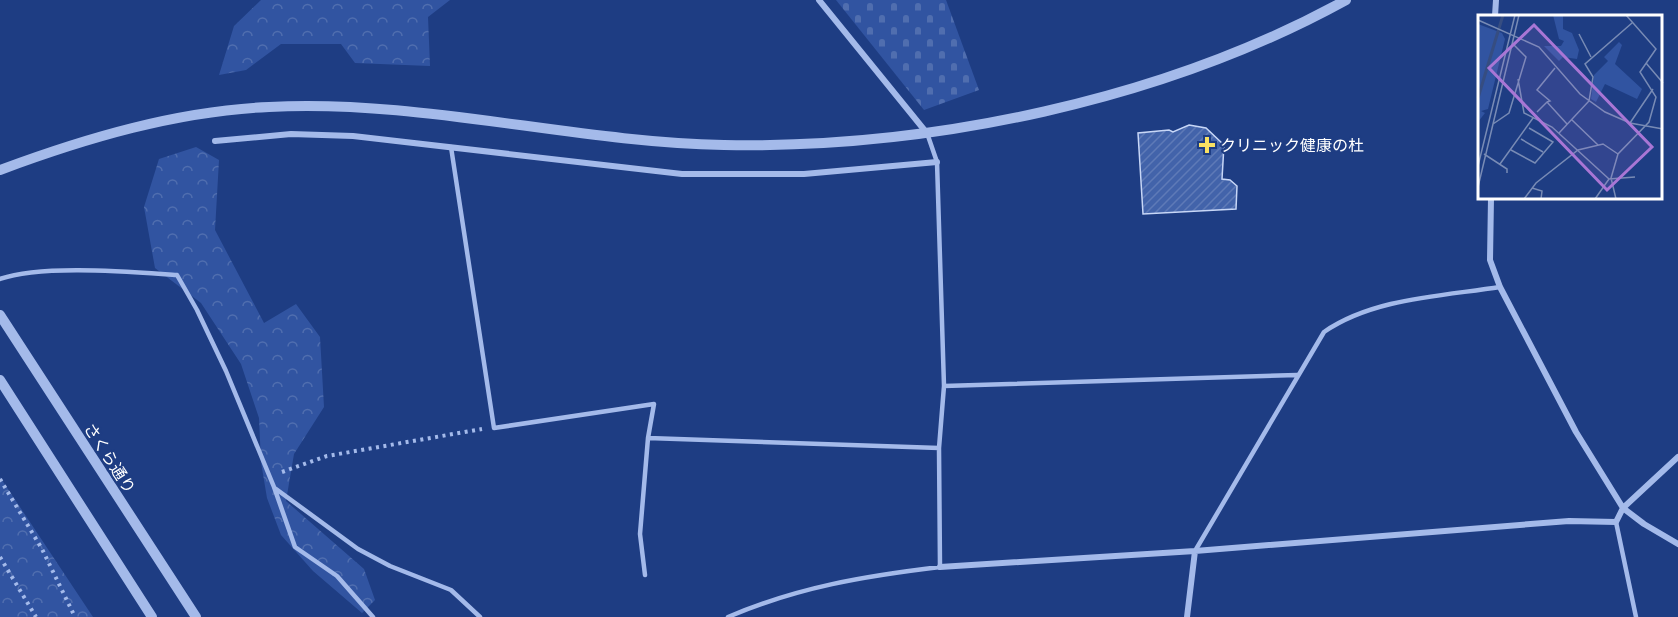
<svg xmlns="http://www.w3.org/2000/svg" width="1678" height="617" viewBox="0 0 1678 617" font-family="'PT Sans Narrow','Noto Sans JP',sans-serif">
<defs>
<pattern id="forest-crowns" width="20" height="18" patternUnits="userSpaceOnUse" patternTransform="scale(1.5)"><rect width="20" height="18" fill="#3154a1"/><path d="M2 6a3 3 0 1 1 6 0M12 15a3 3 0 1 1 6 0" fill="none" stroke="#506eaf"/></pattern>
<pattern id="cemetery-stones" width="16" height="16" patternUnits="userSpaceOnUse" patternTransform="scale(1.5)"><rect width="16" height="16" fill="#3154a1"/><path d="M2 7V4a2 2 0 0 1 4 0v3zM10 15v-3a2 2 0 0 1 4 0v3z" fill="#506eaf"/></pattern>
<pattern id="building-hatch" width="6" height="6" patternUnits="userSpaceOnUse" patternTransform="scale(1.5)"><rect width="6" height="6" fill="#4263aa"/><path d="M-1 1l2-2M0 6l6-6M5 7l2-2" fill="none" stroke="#5e7ab7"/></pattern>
</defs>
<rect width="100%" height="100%" fill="#1e3d83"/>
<path fill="url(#forest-crowns)" d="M 261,0 L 450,0 L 428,17 L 430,66 L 355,63 L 341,44 L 281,44 L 246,70 L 219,75 L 234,26 Z
M 196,147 L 219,160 L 215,230 L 264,323 L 296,304 L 320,337 L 324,407 L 294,454 L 286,501 L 364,569 L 375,600 L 362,613 L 313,571 L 281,535 L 267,498 L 261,462 L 259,418 L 241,364 L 201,303 L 155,268 L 144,207 L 159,159 Z
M 0,477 L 93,617 L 0,617 Z"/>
<path fill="url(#cemetery-stones)" d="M 836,0 L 946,0 L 979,90 L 924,110 Z"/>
<path fill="url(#building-hatch)" stroke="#c8d7f7" stroke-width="1.5" d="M 1189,125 L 1206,128 L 1224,145 L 1222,179 L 1230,180 L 1237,186 L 1236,209 L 1143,214 L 1138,133 L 1169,130 L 1173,132 Z"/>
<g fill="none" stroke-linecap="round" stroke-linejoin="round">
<path stroke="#a4baea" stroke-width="4" stroke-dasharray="3 4.5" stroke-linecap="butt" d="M 282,472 L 327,456 L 482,429
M 0,479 L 42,549 L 75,617
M 0,557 L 36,617"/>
<path stroke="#a4baea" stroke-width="4.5" d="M 451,147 L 494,428 L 654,404 L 648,438
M 0,279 C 40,264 132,272 177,275 L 197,310 L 226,371 L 274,487 L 295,547 L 337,576 L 373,617
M 944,386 L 1297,375
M 276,489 L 358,549 L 390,566 L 451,590 L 480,617
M 1616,522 L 1636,617
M 1195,551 L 1324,332 C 1373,298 1443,296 1500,287
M 645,575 L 640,534 L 648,438 L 939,448
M 728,617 C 798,587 865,576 940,567 L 939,448 L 944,386 L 937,162 L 927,133"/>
<path stroke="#a4baea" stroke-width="6" d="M 819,0 L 926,132
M 1495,16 L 1496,0
M 215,141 L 291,134 L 353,136 L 682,174 L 804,174 L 937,162
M 1491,198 L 1490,260 L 1500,287 L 1576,432 L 1623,508 L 1644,524 L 1678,544
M 940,567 L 1195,551 L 1569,521 L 1616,522 L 1623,508 L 1678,457
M 1187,617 L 1195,551"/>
<path stroke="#a4baea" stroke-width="10" d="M 0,170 C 86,138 177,111 269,107 C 421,99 572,142 724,145 C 931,149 1164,100 1346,0
M 0,315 L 196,617
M 0,380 L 152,617"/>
</g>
<path fill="#f9e163" stroke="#1e3d83" stroke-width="2" d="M1204 136h6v6h6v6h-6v6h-6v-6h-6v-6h6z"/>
<g text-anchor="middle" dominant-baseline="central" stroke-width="4.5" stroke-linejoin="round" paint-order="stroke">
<g font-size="16" fill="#fff" stroke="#1e3d83" text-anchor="start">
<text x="1220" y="145">クリニック健康の杜</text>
</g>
<g font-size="16" fill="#fff" stroke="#1e3d83">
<text transform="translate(110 458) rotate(57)">さくら通り</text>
</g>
</g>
<g transform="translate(1478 15)">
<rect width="184" height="184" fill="#1e3d83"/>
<path d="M 75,0 L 85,0 L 85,14 L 94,18 L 101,35 L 99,44 L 85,42 L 81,46 L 66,31 L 83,31 L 86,26 L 81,24 ZM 0,9 L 24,18 L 27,24 L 10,94 L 3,96 L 7,98 L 0,107 Z" fill="#3154a1"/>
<path d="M 141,27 L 144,30 L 137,49 L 164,74 L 159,84 L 127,69 L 118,87 L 113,84 L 116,60 L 130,46 L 126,42 Z" fill="#3154a1"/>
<path fill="none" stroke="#364d81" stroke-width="3" d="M 0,83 L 25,0"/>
<path fill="none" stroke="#788bb5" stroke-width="1.5" d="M 0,5 L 61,32 L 102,79 L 127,97 L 152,108 L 185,114M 101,19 L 113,42M 168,48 L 185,68M 40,64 L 46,98 L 74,112 L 131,164M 69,87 L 72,86 L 59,75 L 77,53M 59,97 L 69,87 L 89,109M 94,105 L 120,130M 152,108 L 175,74M 15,109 L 31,98 L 48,42 L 34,28M 81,118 L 111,86 L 115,62 L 107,49 L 154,8M 43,124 L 65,137M 33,135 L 57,148 L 75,127 L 51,113M 6,139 L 29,154 L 29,158M 22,149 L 55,103M 0,151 L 37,0M 0,172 L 41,0M 54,173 L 64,176 L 63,184M 46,184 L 58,168 L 100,135 L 125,129 L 140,139M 117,184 L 131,164 L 157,162M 138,184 L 133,163 L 140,139 L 171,107 L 178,82 L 162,57 L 178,34 L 148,0"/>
<path fill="#a976d5" fill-opacity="0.15" stroke="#a976d5" stroke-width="3" d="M 56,10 L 174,132 L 129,175 L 11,53 Z"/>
<rect width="184" height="184" fill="none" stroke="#fff" stroke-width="3"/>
</g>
</svg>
